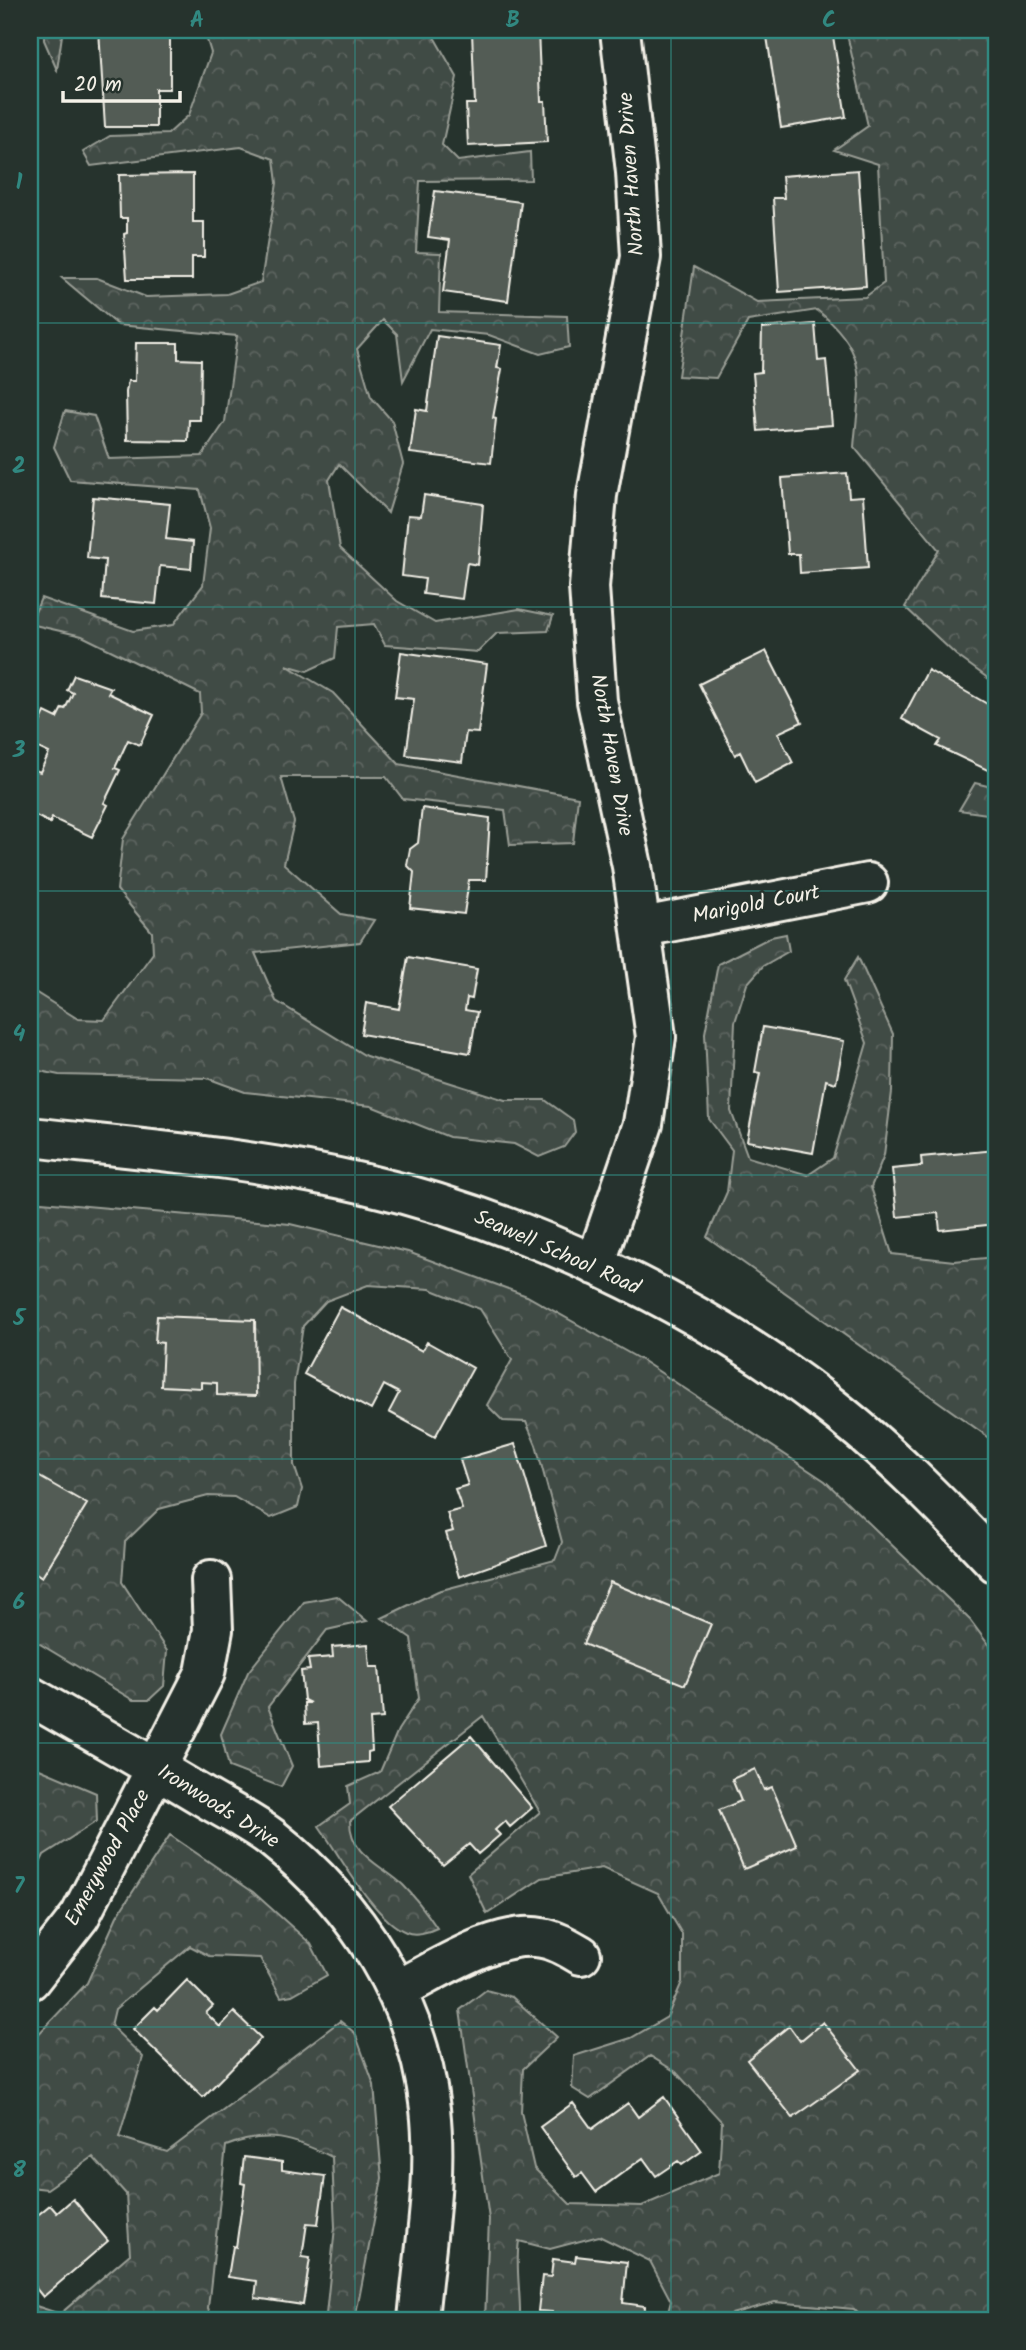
<svg xmlns="http://www.w3.org/2000/svg" width="1026" height="2350" viewBox="0 0 1026 2350" font-family="Kalam,sans-serif">
<defs>
<pattern id="forest-crowns" width="20" height="18" patternUnits="userSpaceOnUse" patternTransform="scale(1.75)"><rect width="20" height="18" fill="#414b45"/><path d="M2 6a3 3 0 1 1 6 0M12 15a3 3 0 1 1 6 0" fill="none" stroke="#5d6560"/></pattern>
</defs>
<rect width="100%" height="100%" fill="#26332d"/>
<filter id="ink" filterUnits="userSpaceOnUse"><feTurbulence type="fractalNoise" baseFrequency=".0143" numOctaves="2"/><feDisplacementMap in="SourceGraphic" scale="14" xChannelSelector="R" yChannelSelector="G"/><feConvolveMatrix kernelMatrix="1 2 1 2 8 2 1 2 1" color-interpolation-filters="sRGB"/></filter>
<g filter="url(#ink)">
<path fill="url(#forest-crowns)" stroke="#9a9e96" stroke-width="2" d="M 44,30 L 66,30 L 62,35 L 57,70 L 44,40 Z
M 204,30 L 430,30 L 457,77 L 442,145 L 458,161 L 530,152 L 531,180 L 420,181 L 416,252 L 441,253 L 439,312 L 567,316 L 569,347 L 540,354 L 489,335 L 430,329 L 403,381 L 397,334 L 383,320 L 357,349 L 371,397 L 392,421 L 403,464 L 388,513 L 339,464 L 329,480 L 340,548 L 397,601 L 435,623 L 519,609 L 553,616 L 548,631 L 497,633 L 478,652 L 385,645 L 374,624 L 338,627 L 335,658 L 307,671 L 286,665 L 333,693 L 399,764 L 578,797 L 573,843 L 510,845 L 505,810 L 403,799 L 386,777 L 281,777 L 294,822 L 284,864 L 341,914 L 374,920 L 360,942 L 255,953 L 276,1001 L 366,1056 L 505,1100 L 545,1100 L 573,1120 L 575,1132 L 564,1147 L 539,1157 L 514,1144 L 449,1137 L 371,1106 L 245,1092 L 207,1078 L 59,1075 L 30,1069 L 30,989 L 78,1019 L 104,1020 L 153,953 L 152,932 L 117,890 L 123,839 L 201,713 L 200,694 L 82,636 L 30,624 L 41,598 L 133,631 L 173,625 L 203,585 L 210,528 L 200,490 L 70,480 L 54,447 L 65,411 L 94,416 L 109,459 L 202,456 L 225,422 L 237,336 L 118,325 L 62,278 L 97,278 L 146,297 L 227,294 L 261,282 L 277,183 L 274,159 L 241,147 L 91,166 L 83,152 L 110,136 L 168,134 L 189,115 L 211,53 Z
M 846,30 L 996,30 L 996,684 L 956,655 L 905,607 L 939,550 L 854,447 C 859,384 872,354 817,310 L 748,321 L 716,378 L 678,376 L 694,267 L 757,302 L 865,297 L 884,283 L 878,164 L 834,150 L 868,126 Z
M 975,783 L 996,788 L 996,810 L 987,814 L 959,810 Z
M 786,934 L 789,951 L 763,966 L 747,984 L 735,1022 L 731,1111 L 748,1157 L 808,1175 L 833,1158 L 867,1043 L 844,980 L 858,957 L 893,1034 L 892,1092 L 884,1155 L 871,1187 L 892,1254 L 954,1261 L 996,1257 L 996,1447 L 991,1439 L 707,1237 L 727,1192 L 732,1150 L 709,1119 L 705,1033 L 718,964 L 771,937 Z
M 30,1201 L 290,1224 L 408,1252 L 527,1296 L 643,1361 L 825,1481 L 970,1620 L 996,1655 L 996,1749 L 993,1761 L 996,1769 L 996,2320 L 864,2320 L 854,2309 L 775,2302 L 731,2314 L 727,2320 L 666,2320 L 671,2301 L 650,2261 L 599,2236 L 550,2249 L 519,2241 C 515,2267 521,2293 520,2320 L 485,2320 L 489,2219 L 460,2010 L 486,1990 L 512,1997 L 557,2037 L 523,2069 L 521,2112 L 534,2168 L 570,2204 L 642,2206 L 719,2173 L 722,2122 L 676,2072 L 650,2056 L 590,2099 L 572,2088 L 574,2056 L 631,2038 L 667,2017 L 682,1982 L 682,1934 L 658,1893 L 602,1868 L 542,1878 L 487,1914 L 468,1874 L 540,1812 L 483,1716 L 350,1821 C 350,1856 382,1865 403,1885 C 416,1898 427,1913 437,1928 C 429,1932 415,1936 406,1932 C 374,1920 339,1854 319,1826 L 350,1804 L 348,1786 L 380,1772 L 398,1730 L 419,1698 L 411,1638 L 382,1618 L 438,1591 L 555,1560 L 562,1542 L 536,1445 L 526,1422 L 503,1421 L 487,1405 L 512,1360 L 480,1309 L 430,1289 L 368,1285 L 326,1301 L 303,1326 L 294,1384 L 294,1465 L 302,1489 L 298,1507 L 271,1518 L 234,1497 L 208,1496 L 159,1509 L 125,1542 L 122,1582 L 167,1651 L 164,1686 L 149,1700 L 133,1700 L 30,1638 Z
M 337,1596 L 367,1621 L 327,1630 L 268,1707 L 292,1766 L 281,1787 L 229,1767 L 221,1734 L 248,1672 L 304,1602 Z
M 30,1765 L 96,1793 L 97,1821 L 44,1855 L 30,1883 Z
M 170,1835 L 253,1892 L 311,1944 L 327,1975 L 292,1995 L 281,1997 L 260,1958 L 209,1956 L 190,1946 L 115,2009 L 111,2026 L 143,2057 L 119,2137 L 167,2152 L 340,2021 L 355,2033 L 374,2085 L 382,2178 L 355,2320 L 327,2320 L 326,2315 L 335,2227 L 332,2157 C 293,2138 268,2130 226,2146 L 208,2308 L 213,2320 L 30,2320 L 30,2304 L 60,2314 L 130,2254 L 126,2194 L 93,2157 L 47,2189 L 30,2187 L 30,2043 L 87,1983 L 117,1916 Z"/>
<path fill="#525c55" stroke="#f4f1e8" stroke-width="2" d="M 99,30 L 170,30 L 170,89 L 156,89 L 156,127 L 105,127 Z
M 538,30 L 541,101 L 545,101 L 547,142 L 468,146 L 466,104 L 475,104 L 472,32 Z
M 766,30 L 832,30 L 846,117 L 781,128 Z
M 858,170 L 866,286 L 779,292 L 773,198 L 784,198 L 782,176 Z
M 193,174 L 193,222 L 204,222 L 204,257 L 192,257 L 192,279 L 127,279 L 124,234 L 127,233 L 127,218 L 120,218 L 119,175 Z
M 435,191 L 521,202 L 508,301 L 443,292 L 450,240 L 428,237 Z
M 815,324 L 818,361 L 826,360 L 832,425 L 758,431 L 753,373 L 761,372 L 762,328 Z
M 437,336 L 501,345 L 497,368 L 502,369 L 493,418 L 496,419 L 491,463 L 410,453 L 416,409 L 427,411 Z
M 136,343 L 178,343 L 178,359 L 201,360 L 200,420 L 189,420 L 188,441 L 127,440 L 126,392 L 128,381 L 135,381 Z
M 847,473 L 849,497 L 863,496 L 868,568 L 800,573 L 799,554 L 788,554 L 782,478 Z
M 424,495 L 483,504 L 478,565 L 467,563 L 462,599 L 423,594 L 425,579 L 402,576 L 408,515 L 421,516 Z
M 93,497 L 170,504 L 166,539 L 193,542 L 191,569 L 160,566 L 156,604 L 102,599 L 105,560 L 87,558 Z
M 766,651 L 802,722 L 778,733 L 793,763 L 755,783 L 740,752 L 735,755 L 699,684 Z
M 401,652 L 487,664 L 478,733 L 466,732 L 462,762 L 406,755 L 414,699 L 395,697 Z
M 928,670 L 996,709 L 996,774 L 937,746 L 941,740 L 902,719 Z
M 74,675 L 111,688 L 108,693 L 154,715 L 140,745 L 128,740 L 115,768 L 120,770 L 104,803 L 108,805 L 92,837 L 52,818 L 50,823 L 30,813 L 30,774 L 32,769 L 40,772 L 49,753 L 30,744 L 45,712 L 57,718 L 62,708 L 65,709 L 73,693 L 67,690 Z
M 422,808 L 490,818 L 486,880 L 469,880 L 464,914 L 410,908 L 414,872 L 407,865 L 410,849 L 418,843 Z
M 408,957 L 477,969 L 472,999 L 467,998 L 465,1010 L 477,1012 L 470,1053 L 361,1034 L 366,1003 L 399,1009 Z
M 763,1027 L 844,1041 L 836,1083 L 826,1080 L 813,1153 L 747,1141 L 760,1073 L 755,1072 Z
M 996,1150 L 996,1224 L 940,1230 L 938,1213 L 897,1217 L 892,1169 L 922,1166 L 921,1157 Z
M 340,1307 L 422,1351 L 427,1342 L 473,1368 L 435,1437 L 389,1412 L 399,1393 L 384,1385 L 371,1410 L 304,1374 Z
M 157,1316 L 255,1320 L 256,1396 L 217,1395 L 217,1383 L 201,1382 L 201,1388 L 161,1386 L 163,1343 L 155,1342 Z
M 515,1444 L 546,1546 L 459,1577 L 446,1533 L 453,1531 L 447,1513 L 462,1509 L 455,1489 L 468,1485 L 460,1460 Z
M 31,1472 L 87,1504 L 42,1577 L 30,1569 Z
M 610,1582 L 711,1624 L 685,1685 L 583,1644 Z
M 368,1644 L 370,1667 L 379,1667 L 383,1718 L 370,1719 L 372,1751 L 368,1752 L 368,1762 L 321,1766 L 318,1723 L 305,1724 L 304,1703 L 310,1703 L 304,1700 L 301,1671 L 310,1670 L 308,1659 L 333,1657 L 332,1647 Z
M 471,1736 L 532,1808 L 510,1827 L 505,1821 L 495,1830 L 500,1835 L 478,1854 L 469,1844 L 443,1865 L 388,1806 Z
M 755,1769 L 764,1790 L 772,1787 L 797,1846 L 744,1869 L 719,1810 L 741,1801 L 732,1779 Z
M 187,1980 L 213,2006 L 206,2013 L 220,2027 L 234,2012 L 261,2038 L 203,2097 L 133,2029 L 155,2007 L 158,2010 Z
M 823,2022 L 860,2070 L 793,2118 L 747,2060 L 789,2026 L 800,2041 Z
M 664,2097 L 702,2151 L 682,2165 L 678,2161 L 656,2176 L 643,2158 L 596,2192 L 582,2173 L 576,2177 L 540,2127 L 573,2103 L 592,2129 L 628,2103 L 638,2117 Z
M 244,2157 L 282,2162 L 282,2170 L 325,2176 L 318,2224 L 307,2223 L 302,2257 L 310,2258 L 303,2305 L 255,2298 L 257,2281 L 228,2277 L 233,2246 L 236,2247 L 245,2184 L 241,2183 Z
M 73,2199 L 108,2241 L 43,2297 L 30,2281 L 30,2213 L 34,2218 L 50,2205 L 57,2213 Z
M 576,2256 L 627,2262 L 623,2303 L 645,2306 L 644,2320 L 551,2320 L 552,2312 L 538,2311 L 542,2276 L 551,2277 L 553,2259 L 575,2262 Z"/>
<g fill="none" stroke-linecap="round" stroke-linejoin="round">
<defs>
<path id="minor" d="M 643,927 L 868,883
M 30,1137 C 142,1149 255,1158 365,1184 C 520,1220 695,1302 821,1399 C 885,1447 941,1505 996,1563
M 595,1265 L 643,1124 L 656,1037 L 632,866 L 597,701 L 589,587 L 597,495 L 641,257 L 636,172 L 620,30
M 30,1696 C 88,1729 146,1762 204,1797 C 226,1810 251,1822 272,1838 C 357,1905 418,2000 430,2109 C 438,2178 424,2251 418,2320
M 30,1980 L 80,1916 L 205,1673 L 213,1630 L 211,1580
M 397,1990 C 436,1971 498,1929 542,1938 C 556,1940 569,1948 581,1955"/>
</defs>
<use href="#minor" stroke="#f4f1e8" stroke-width="44"/>
<use href="#minor" stroke="#26332d" stroke-width="38"/>
</g>
</g>
<path fill="none" stroke="#318880" stroke-width="2" stroke-opacity="0.55" d="M 355,30 L 355,2320M 671,30 L 671,2320M 30,323 L 996,323M 30,607 L 996,607M 30,891 L 996,891M 30,1175 L 996,1175M 30,1459 L 996,1459M 30,1743 L 996,1743M 30,2027 L 996,2027"/>
<g text-anchor="middle" dominant-baseline="central" stroke-width="5" stroke-linejoin="round" paint-order="stroke">
<g font-size="21" fill="#f4f1e8" stroke="#26332d">
<text transform="translate(632 174) rotate(-94)">North Haven Drive</text>
<text transform="translate(611 755) rotate(80)">North Haven Drive</text>
<text transform="translate(756 905) rotate(-11)">Marigold Court</text>
<text transform="translate(557 1253) rotate(24)">Seawell School Road</text>
<text transform="translate(218 1807) rotate(32)">Ironwoods Drive</text>
<text transform="translate(108 1858) rotate(-61)">Emerywood Place</text>
</g>
</g>
<rect width="1026" height="2350" fill="none" stroke="#26332d" stroke-width="77"/>
<path d="M63 91v10h117v-10" fill="none" stroke="#f4f1e8" stroke-width="3.5"/>
<text x="74" y="91" font-size="21" fill="#f4f1e8" stroke="#26332d" stroke-width="5" paint-order="stroke">20 m</text>
<rect x="38" y="38" width="950" height="2274" fill="none" stroke="#318880" stroke-width="2.5"/>
<g font-size="23" text-anchor="middle" font-weight="bold" fill="#318880">
<text x="197" y="27">A</text>
<text x="513" y="27">B</text>
<text x="829" y="27">C</text>
<text x="19" y="189">1</text>
<text x="19" y="473">2</text>
<text x="19" y="757">3</text>
<text x="19" y="1041">4</text>
<text x="19" y="1325">5</text>
<text x="19" y="1609">6</text>
<text x="19" y="1893">7</text>
<text x="19" y="2177">8</text>
</g>
</svg>
